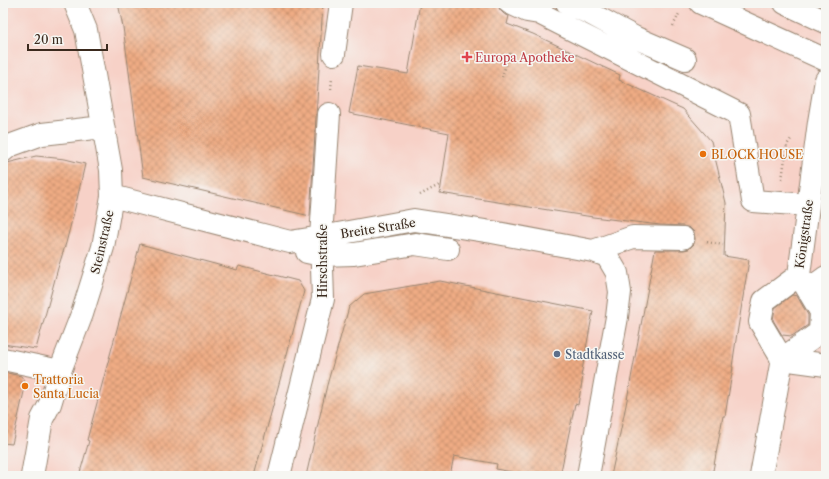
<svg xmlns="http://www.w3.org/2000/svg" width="829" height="479" viewBox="0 0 829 479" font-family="'Libre Caslon Text',serif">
<defs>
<pattern id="building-cross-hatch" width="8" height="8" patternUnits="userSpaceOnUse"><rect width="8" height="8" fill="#efac84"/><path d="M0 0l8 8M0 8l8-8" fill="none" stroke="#c38c6b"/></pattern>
</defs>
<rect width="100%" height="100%" fill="#f6f6f2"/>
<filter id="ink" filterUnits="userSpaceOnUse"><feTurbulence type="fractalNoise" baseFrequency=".025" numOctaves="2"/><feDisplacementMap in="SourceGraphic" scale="8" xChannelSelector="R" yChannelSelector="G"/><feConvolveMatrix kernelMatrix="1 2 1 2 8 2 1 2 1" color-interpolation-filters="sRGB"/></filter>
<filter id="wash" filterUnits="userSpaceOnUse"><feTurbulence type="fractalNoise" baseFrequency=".012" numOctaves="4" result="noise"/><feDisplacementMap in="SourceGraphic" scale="16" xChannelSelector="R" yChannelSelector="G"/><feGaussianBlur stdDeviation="0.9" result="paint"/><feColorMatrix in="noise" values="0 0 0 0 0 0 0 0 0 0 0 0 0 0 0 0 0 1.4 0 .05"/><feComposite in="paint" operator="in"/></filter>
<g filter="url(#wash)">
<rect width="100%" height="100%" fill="#f4ddc3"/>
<path fill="#f7d1c7" d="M 3,3 L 826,3 L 826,476 L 3,476 Z"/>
<g id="blocks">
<path fill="url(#building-cross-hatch)" d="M 118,3 L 323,3 L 310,216 L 143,177 L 123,27 Z
M 420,3 L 493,3 L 498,5 L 500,10 L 504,14 L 509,16 L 507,24 L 533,34 L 620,75 L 619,80 L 683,109 L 711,141 L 726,203 L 724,256 L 749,260 L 737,334 L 737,333 L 732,367 L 733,367 L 725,416 L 723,416 L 712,476 L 611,476 L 626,405 L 655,250 L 683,250 L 689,249 L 694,244 L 695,239 L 694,232 L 690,228 L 683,226 L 660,225 L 593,217 L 440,193 L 449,133 L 349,113 L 358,66 L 408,74 Z
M 36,156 L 65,159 L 85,164 L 75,208 L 66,243 L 58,268 L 36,349 L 3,344 L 3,164 Z
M 140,244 L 237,270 L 239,266 L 298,281 L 304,291 L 254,476 L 79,476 L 89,441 L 87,440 Z
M 440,281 L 593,311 L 581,376 L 583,376 L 578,405 L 575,404 L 560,476 L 517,476 L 517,473 L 496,469 L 497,464 L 454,456 L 450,476 L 306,476 L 327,385 L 349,307 L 364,294 Z
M 792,295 L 797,296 L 808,315 L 808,325 L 792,336 L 782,335 L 773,320 L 775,308 Z
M 3,372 L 21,376 L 26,383 L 12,444 L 3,443 Z"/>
</g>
</g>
<g filter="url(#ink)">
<use href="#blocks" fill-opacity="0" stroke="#988470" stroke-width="1"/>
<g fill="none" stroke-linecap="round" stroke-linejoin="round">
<defs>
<path id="minor" d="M 510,3 L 527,11 L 539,13 L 739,114 L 753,201 L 808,205
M 567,3 L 593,15 L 634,37 L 685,59
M 701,3 L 826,60
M 785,3 L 826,22
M 334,54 L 341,3
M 3,151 L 9,146 L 42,134 L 103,127
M 112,196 L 290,242 L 321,237 L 414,220 L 492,232 L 593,251 L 607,256 L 617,273 L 620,292 L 617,317 L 588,476
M 593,251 L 633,237 L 683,238
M 307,252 L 321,255 L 354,254 L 415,244 L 448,249
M 808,290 L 826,277
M 3,359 L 60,371
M 782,359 L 820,332 L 821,312 L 799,275
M 782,359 L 826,365
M 32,476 L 42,419 L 50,404 L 60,371 L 82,314 L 103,247 L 112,196 L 111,170 L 86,30 L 75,3
M 279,476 L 323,299 L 321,237 L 329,114
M 761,476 L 782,359 L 760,322 L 764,301 L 799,275 L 819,122 L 826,80"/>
</defs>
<use href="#minor" stroke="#988470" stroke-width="24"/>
<path stroke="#988470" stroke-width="2.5" stroke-dasharray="1 3" stroke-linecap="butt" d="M 673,26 L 679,14
M 502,77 L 510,53
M 331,89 L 332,78
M 782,179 L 787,145 L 791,139
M 420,195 L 441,184
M 707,242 L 723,245"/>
<use href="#minor" stroke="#fff" stroke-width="22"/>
</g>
</g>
<path fill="#e0444e" stroke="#f6f6f2" stroke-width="1.5" d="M465 51h4v4h4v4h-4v4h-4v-4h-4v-4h4z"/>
<g fill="#e8710a" stroke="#f6f6f2" stroke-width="1.5">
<circle cx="703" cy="154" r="4"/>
<circle cx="25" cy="386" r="4"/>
</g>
<circle fill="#5c6f8a" stroke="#f6f6f2" stroke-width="1.5" cx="557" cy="354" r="4"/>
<g text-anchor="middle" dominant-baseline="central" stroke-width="3" stroke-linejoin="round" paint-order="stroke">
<g font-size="12" fill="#be3a42" stroke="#f6f6f2" text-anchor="start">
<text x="475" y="57">Europa Apotheke</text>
</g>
<g font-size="12" fill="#c56008" stroke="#f6f6f2" text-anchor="start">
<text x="711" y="154">BLOCK HOUSE</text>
<text x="33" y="379">Trattoria<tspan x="33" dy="14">Santa Lucia</tspan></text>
</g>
<g font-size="12" fill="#3b2a1e" stroke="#f6f6f2">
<text transform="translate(378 228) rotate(-9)">Breite Straße</text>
<text transform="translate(804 234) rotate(-82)">Königstraße</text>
<text transform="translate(102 242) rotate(-77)">Steinstraße</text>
<text transform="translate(322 261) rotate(-90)">Hirschstraße</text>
</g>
<g font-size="12" fill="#4e5e75" stroke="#f6f6f2" text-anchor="start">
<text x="565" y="354">Stadtkasse</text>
</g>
</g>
<rect width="829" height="479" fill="none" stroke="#f6f6f2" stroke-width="16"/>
<path d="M28 44v6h79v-6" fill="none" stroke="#3b2a1e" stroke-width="2"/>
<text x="34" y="44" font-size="12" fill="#3b2a1e" stroke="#f6f6f2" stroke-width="3" paint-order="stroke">20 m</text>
</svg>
